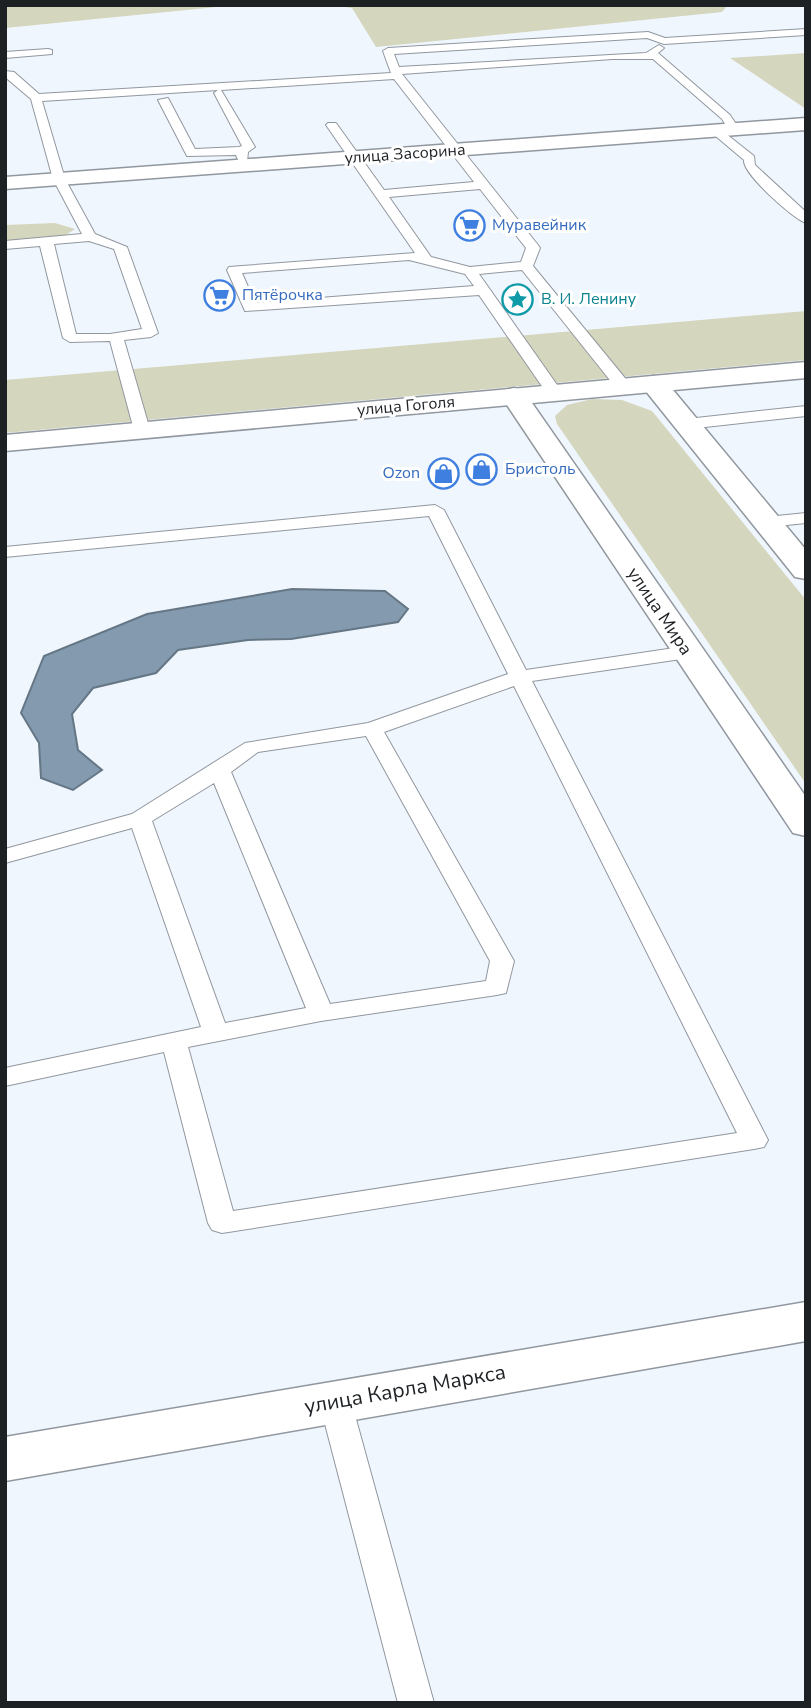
<svg xmlns="http://www.w3.org/2000/svg" width="811" height="1708" viewBox="0 0 811 1708" font-family="'Nunito Sans',sans-serif">
<rect width="100%" height="100%" fill="#f0f6fe"/>
<path fill="#d4d6bd" d="M 5,5 L 237,5 L 5,28 Z
M 330,5 L 728,5 L 722,12 L 376,47 L 352,8 Z
M 806,53 L 806,109 L 730,58 Z
M 55,223 L 75,229 L 63,237 L 5,241 L 5,225 Z
M 806,311 L 806,360 L 5,433 L 5,380 Z
M 592,399 L 622,400 L 652,411 L 806,600 L 806,784 L 557,424 L 555,416 L 567,405 Z"/>
<path fill="#839aaf" stroke="#657685" stroke-width="2" d="M 292,589 L 385,591 L 408,609 L 398,622 L 291,639 L 248,640 L 178,650 L 156,673 L 93,688 L 72,714 L 78,750 L 102,770 L 73,790 L 41,778 L 39,743 L 21,713 L 44,656 L 147,614 Z"/>
<g fill="none" stroke-linecap="round" stroke-linejoin="round">
<defs>
<path id="service" d="M 806,29 L 806,35 L 664,44 L 647,38 L 394,54 L 399,67 L 646,53 L 659,45 L 664,48 L 658,53 L 730,115 L 740,130 L 738,132 L 730,132 L 722,119 L 653,59 L 612,59 L 402,74 L 538,245 L 540,248 L 533,266 L 629,383 L 631,386 L 629,389 L 617,389 L 522,270 L 479,274 L 562,392 L 560,395 L 548,395 L 479,295 L 245,311 L 227,270 L 229,267 L 415,253 L 326,125 L 328,123 L 336,123 L 384,190 L 474,182 L 394,79 L 221,90 L 255,147 L 248,152 L 247,162 L 239,162 L 236,155 L 187,156 L 158,100 L 168,98 L 195,149 L 239,147 L 242,146 L 214,93 L 218,90 L 42,101 L 65,179 L 95,234 L 127,247 L 158,333 L 151,337 L 124,340 L 150,430 L 148,433 L 136,433 L 134,430 L 110,341 L 70,342 L 63,338 L 40,246 L 5,249 L 5,241 L 82,234 L 53,179 L 31,99 L 5,77 L 5,71 L 14,72 L 39,94 L 391,73 L 383,51 L 388,48 L 648,32 L 665,38 ZM 480,189 L 526,248 L 521,262 L 470,267 L 431,257 L 389,197 ZM 89,241 L 114,249 L 142,329 L 110,334 L 76,334 L 54,244 ZM 409,260 L 465,274 L 474,286 L 255,303 L 242,273 Z
M 48,49 L 52,50 L 52,54 L 5,58 L 5,52 Z
M 712,129 L 720,129 L 754,156 L 755,165 L 806,212 L 806,223 C 792,218 742,173 744,160 L 712,133 Z
M 806,406 L 806,416 L 687,429 L 679,424 L 687,419 Z
M 435,505 L 444,510 L 526,670 L 688,646 L 698,652 L 688,658 L 532,681 L 768,1140 L 764,1147 L 754,1149 L 222,1233 L 212,1230 L 208,1223 L 164,1052 L 5,1086 L 5,1068 L 201,1027 L 132,828 L 5,863 L 5,849 L 132,814 L 245,743 L 368,723 L 508,674 L 429,516 L 5,557 L 5,547 ZM 514,686 L 737,1133 L 233,1211 L 188,1047 L 321,1021 L 497,995 L 506,993 L 514,961 L 384,732 ZM 366,736 L 490,961 L 486,981 L 330,1004 L 231,772 L 258,752 ZM 214,783 L 306,1008 L 225,1023 L 152,821 Z
M 806,513 L 806,523 L 767,527 L 758,522 L 767,517 Z
M 335,1389 L 346,1392 L 351,1401 L 434,1703 L 398,1703 L 319,1401 L 324,1392 Z"/>
<path id="minor" d="M 806,118 L 806,130 L 5,189 L 5,177 Z
M 654,376 L 663,378 L 806,550 L 806,579 L 795,577 L 645,390 L 641,384 L 645,378 Z
M 514,388 L 523,390 L 806,797 L 806,836 L 793,833 L 501,396 L 505,390 Z"/>
<path id="tertiary" d="M 806,1302 L 806,1341 L 5,1481 L 5,1437 Z"/>
<path id="secondary" d="M 806,362 L 806,378 L 5,451 L 5,435 Z"/>
</defs>
<use href="#service" stroke="#91979e" stroke-width="2"/>
<use href="#minor" stroke="#91979e" stroke-width="3"/>
<use href="#tertiary" stroke="#91979e" stroke-width="3"/>
<use href="#secondary" stroke="#91979e" stroke-width="3"/>
<use href="#service" fill="#fff" fill-rule="evenodd"/>
<use href="#minor" fill="#fff" fill-rule="evenodd"/>
<use href="#tertiary" fill="#fff" fill-rule="evenodd"/>
<use href="#secondary" fill="#fff" fill-rule="evenodd"/>
</g>
<defs>
<symbol id="supermarket-ring" viewBox="-11 -11 22 22"><circle r="9.5" fill="#fff" stroke="#3f7fe0" stroke-width="1.5"/><path d="M-6-5.5h2.5l.6 2H6L4.5 2H-2.5L-4.4-4H-6ZM-1.5 3.2a1.3 1.3 0 1 0 .1 0ZM3 3.2a1.3 1.3 0 1 0 .1 0Z" fill="#3f7fe0"/></symbol>
<symbol id="sight-ring" viewBox="-11 -11 22 22"><circle r="9.5" fill="#fff" stroke="#0f9aa8" stroke-width="1.5"/><path d="M0-6L1.8-2.2L6-1.7L2.9 1.2L3.7 5.4L0 3.3L-3.7 5.4L-2.9 1.2L-6-1.7L-1.8-2.2Z" fill="#0f9aa8"/></symbol>
<symbol id="shop-ring" viewBox="-11 -11 22 22"><circle r="9.5" fill="#fff" stroke="#3f7fe0" stroke-width="1.5"/><path d="M-5-2.5h2.3a2.7 3.5 0 0 1 5.4 0H5L5.5 6h-11ZM-1.5-2.5h3a1.5 2.3 0 0 0-3 0Z" fill="#3f7fe0"/></symbol>
</defs>
<g fill-rule="evenodd">
<use href="#supermarket-ring" x="452" y="208" width="35" height="35"/>
<use href="#supermarket-ring" x="202" y="278" width="35" height="35"/>
<use href="#sight-ring" x="500" y="282" width="35" height="35"/>
<use href="#shop-ring" x="464" y="452" width="35" height="35"/>
<use href="#shop-ring" x="426" y="456" width="35" height="35"/>
</g>
<g text-anchor="middle" dominant-baseline="central" stroke-width="6" stroke-linejoin="round" paint-order="stroke">
<g font-size="16" fill="#1e2124" stroke="#fff">
<text transform="translate(405 154) rotate(-4)">улица Засорина</text>
<text transform="translate(406 406) rotate(-5)">улица Гоголя</text>
</g>
<g font-size="16" fill="#366cbe" stroke="#fff" text-anchor="start">
<text x="492" y="225">Муравейник</text>
<text x="242" y="295">Пятёрочка</text>
<text x="505" y="469">Бристоль</text>
<text x="420" y="473" text-anchor="end">Ozon</text>
</g>
<g font-size="16" fill="#0d838f" stroke="#fff" text-anchor="start">
<text x="541" y="299">В. И. Ленину</text>
</g>
<g font-size="18" fill="#1e2124" stroke="#fff">
<text transform="translate(660 611) rotate(56)">улица Мира</text>
</g>
<g font-size="21" fill="#1e2124" stroke="#fff">
<text transform="translate(405 1389) rotate(-10)">улица Карла Маркса</text>
</g>
</g>
<rect width="811" height="1708" fill="none" stroke="#1e2124" stroke-width="14"/>
</svg>
